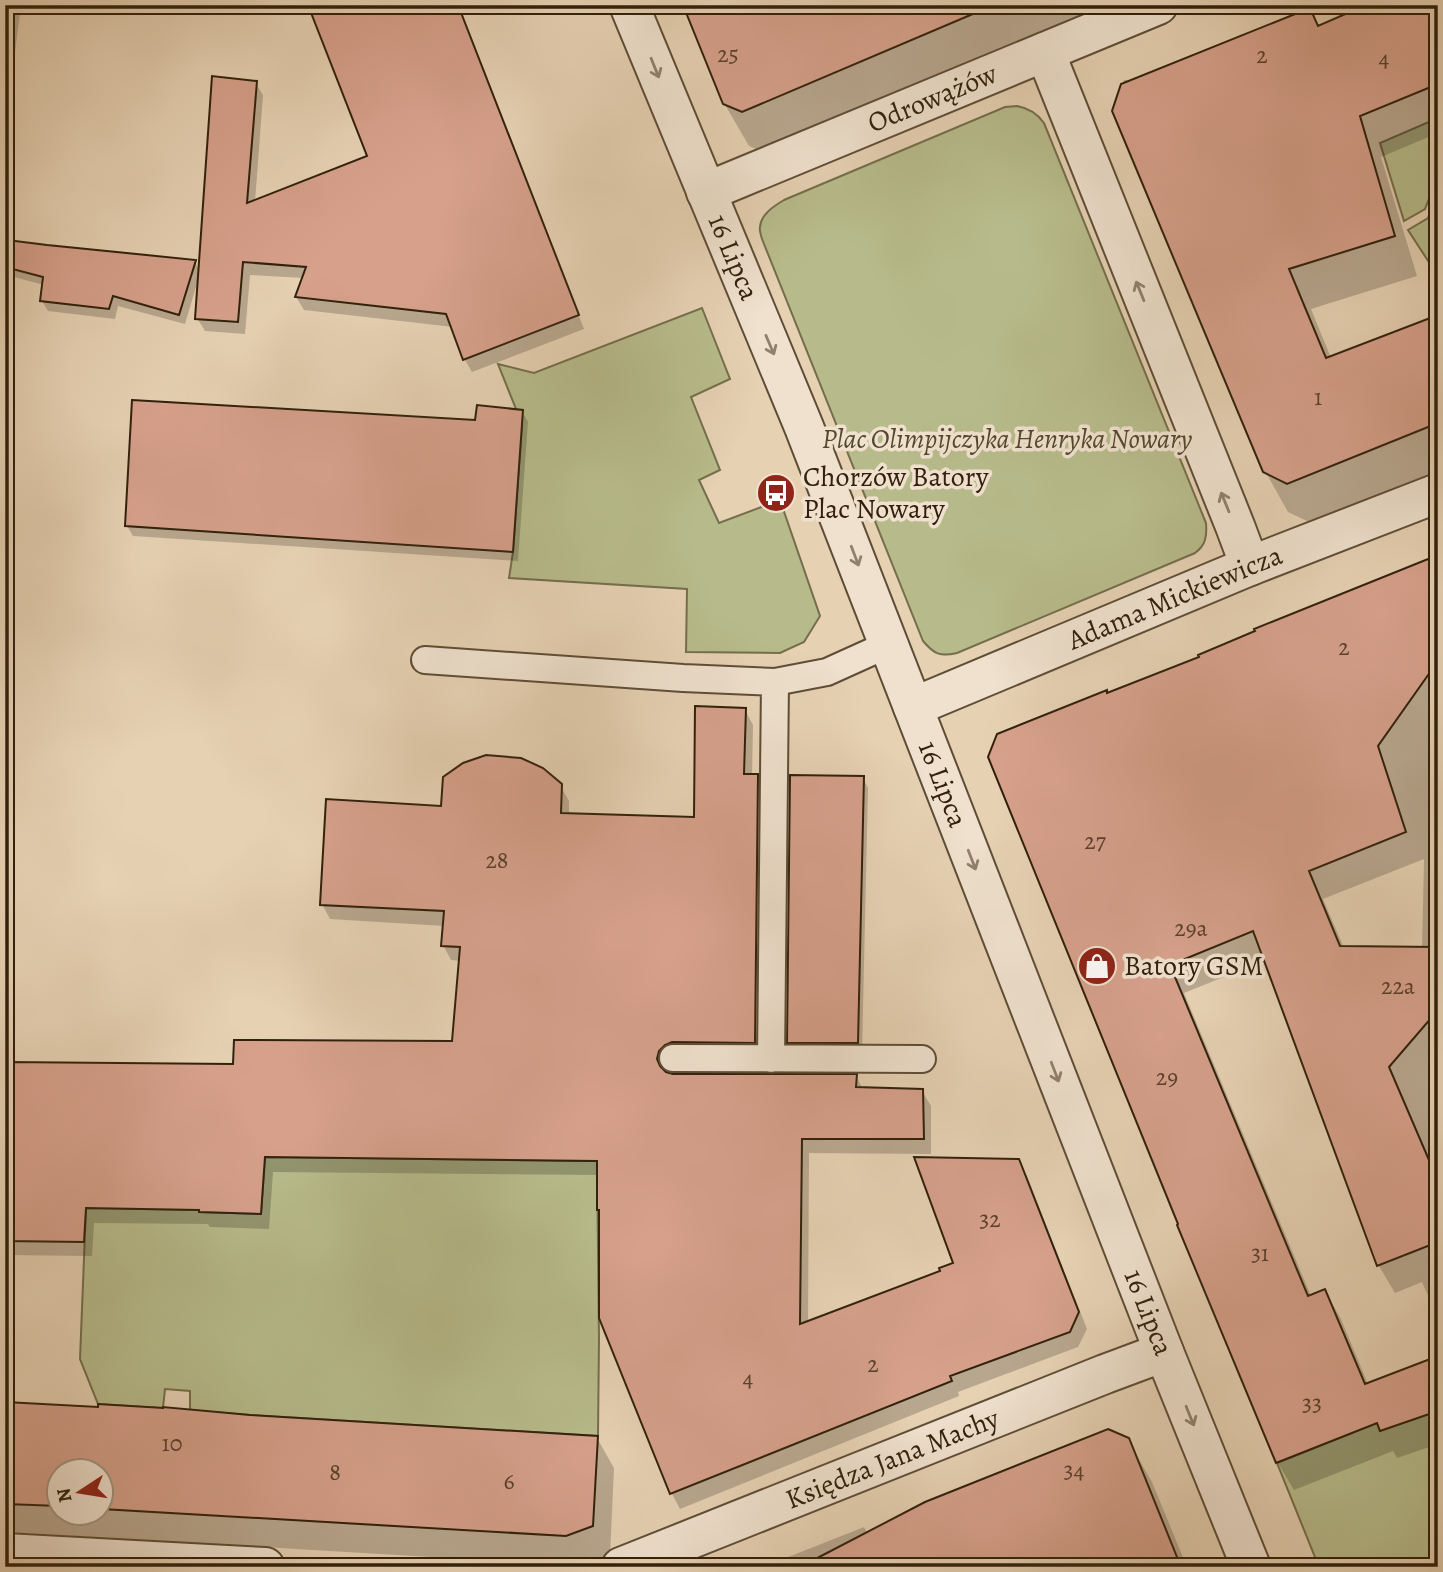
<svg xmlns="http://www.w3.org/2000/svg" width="1443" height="1572" viewBox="0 0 1443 1572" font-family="Alegreya,serif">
<rect width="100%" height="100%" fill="#e6d1b3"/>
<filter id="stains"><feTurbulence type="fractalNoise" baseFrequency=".00286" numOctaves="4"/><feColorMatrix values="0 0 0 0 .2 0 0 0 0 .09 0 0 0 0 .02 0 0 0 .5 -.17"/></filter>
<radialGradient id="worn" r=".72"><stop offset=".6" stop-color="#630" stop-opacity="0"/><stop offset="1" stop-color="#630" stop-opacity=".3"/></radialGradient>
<path fill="#b7bb8b" stroke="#746e4c" stroke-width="2" d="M 1017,106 C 1028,108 1037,113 1044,123 L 1206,523 C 1207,536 1206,545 1195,553 L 957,653 C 940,657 934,654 923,641 L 762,239 C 761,235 759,231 760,227 C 761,214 774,206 784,200 L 1005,107 Z
M 1438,118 L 1438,175 L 1425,209 L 1404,221 L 1380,143 Z
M 1438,194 L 1438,270 L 1434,270 L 1408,230 L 1428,218 Z
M 702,308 L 730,379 L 691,397 L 720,470 L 699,480 L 719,523 L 780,500 L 820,616 L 804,642 L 780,653 L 686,652 L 687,589 L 509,578 L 513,552 L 522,424 L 498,364 L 534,373 Z
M 265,1157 L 597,1161 L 599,1339 L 598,1436 L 250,1415 L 190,1410 L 190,1391 L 165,1389 L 163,1408 L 98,1404 L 80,1359 L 86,1208 L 199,1210 L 199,1212 L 261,1214 Z
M 1438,1410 L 1438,1567 L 1319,1567 L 1277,1463 L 1377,1423 L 1380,1431 Z"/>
<path fill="#0003" fill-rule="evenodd" d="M 5,5 L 21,5 L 5,132 Z
M 310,5 L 459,5 L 584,329 L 472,372 L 465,360 L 453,327 L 304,310 L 296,297 L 304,278 L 250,275 L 245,334 L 205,331 L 197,318 L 198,280 L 185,324 L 118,306 L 115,319 L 48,311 L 42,301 L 44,285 L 10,276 L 5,267 L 9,242 L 195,262 L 200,272 L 255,82 L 263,95 L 255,202 L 369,157 Z
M 685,5 L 1130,5 L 768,154 L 749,146 L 724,103 Z
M 1438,5 L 1438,133 L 1381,157 L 1417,276 L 1311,309 L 1331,358 L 1438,317 L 1438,472 L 1311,523 L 1288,512 L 1265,471 L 1115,107 L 1124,80 L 1135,80 L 1309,10 L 1319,27 Z
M 522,411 L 528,422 L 518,561 L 133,536 L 127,526 L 476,422 Z
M 1438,557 L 1438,1318 L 1422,1282 L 1395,1293 L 1379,1266 L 1266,960 L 1184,993 L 1311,1296 L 1325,1291 L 1341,1319 L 1368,1384 L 1438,1358 L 1438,1444 L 1397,1458 L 1393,1451 L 1294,1490 L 1278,1463 L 1179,1226 L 1108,694 L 1201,658 ZM 1424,859 L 1422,949 L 1344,948 L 1323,899 Z
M 745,710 L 753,725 L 752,776 L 757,776 L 766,791 L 763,1057 L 668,1065 L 665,1073 L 673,1075 L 856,1076 L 863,1089 L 922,1091 L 931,1106 L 931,1154 L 809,1153 L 808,1322 L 943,1272 L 955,1265 L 1018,1161 L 1027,1176 L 1087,1329 L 1078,1347 L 958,1392 L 959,1396 L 680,1509 L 672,1494 L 600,1318 L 599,1175 L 273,1172 L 269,1229 L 210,1227 L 208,1224 L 94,1223 L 92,1256 L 5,1255 L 5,1064 L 235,1066 L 454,1043 L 461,961 L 451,960 L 443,945 L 444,926 L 330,919 L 322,904 L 443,808 L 560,785 L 569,801 L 569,815 L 696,819 Z
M 863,778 L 868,788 L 862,1053 L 795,1053 L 789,1042 Z
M 5,1403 L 597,1438 L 614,1468 L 610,1556 L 584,1566 L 5,1532 ZM 60,1470 L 102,1470 L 102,1512 L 60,1512 Z
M 1127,1439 L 1152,1482 L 1187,1567 L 763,1567 L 864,1527 L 868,1534 Z"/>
<path fill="#d6a08b" stroke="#31210c" stroke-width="2" d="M 308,5 L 458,5 L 579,315 L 463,360 L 446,314 L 295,297 L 306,267 L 243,262 L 238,322 L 195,319 L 212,76 L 257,81 L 247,203 L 367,156 Z
M 683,5 L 994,5 L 742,112 L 723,104 Z
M 1366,5 L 1438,5 L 1438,84 L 1360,116 L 1395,236 L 1289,269 L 1326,358 L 1438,315 L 1438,423 L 1287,484 L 1263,472 L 1112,111 L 1121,84 L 1310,8 L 1318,26 Z
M 7,240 L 47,245 L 196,260 L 179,315 L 113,296 L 109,309 L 40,301 L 43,277 L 5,267 Z
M 132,400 L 475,420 L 477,405 L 523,410 L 513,552 L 125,526 Z
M 1438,555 L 1438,661 L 1378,746 L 1406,832 L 1309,871 L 1340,946 L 1438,947 L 1438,1010 L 1389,1067 L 1438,1181 L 1438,1242 L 1377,1266 L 1253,931 L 1170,965 L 1308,1296 L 1325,1289 L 1365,1384 L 1438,1356 L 1438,1411 L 1380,1431 L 1377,1423 L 1276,1463 L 1177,1225 L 1178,1224 L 988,757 L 997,734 L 1107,690 L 1107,693 L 1199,657 L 1198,655 L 1255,631 L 1254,629 Z
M 695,706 L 746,708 L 744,774 L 758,774 L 755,1043 L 672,1042 L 665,1045 L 659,1051 L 657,1059 L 660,1066 L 666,1072 L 673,1074 L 857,1074 L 856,1087 L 923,1089 L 924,1139 L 802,1139 L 800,1324 L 940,1271 L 939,1268 L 953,1263 L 914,1157 L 1019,1159 L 1079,1312 L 1070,1332 L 950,1376 L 952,1381 L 670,1494 L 599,1318 L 599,1210 L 597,1210 L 597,1161 L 265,1157 L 261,1214 L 199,1212 L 199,1210 L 86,1208 L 84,1242 L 5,1241 L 5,1062 L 233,1064 L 234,1040 L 452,1041 L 460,947 L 441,946 L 444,911 L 320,905 L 326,799 L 441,806 L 443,777 L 463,763 L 486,755 L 521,758 L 543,768 L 562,784 L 561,813 L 694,817 Z
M 790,775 L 864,776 L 858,1043 L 787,1043 Z
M 5,1402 L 98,1407 L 98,1404 L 163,1408 L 163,1407 L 250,1415 L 598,1436 L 593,1526 L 566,1536 L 102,1509 L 102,1471 L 60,1471 L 60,1506 L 5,1504 Z
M 1108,1429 L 1129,1438 L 1181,1567 L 800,1567 L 925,1502 Z"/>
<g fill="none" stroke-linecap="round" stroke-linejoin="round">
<defs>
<path id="lane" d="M 425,660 L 683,678 L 775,682 L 827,672 L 889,644
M 673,1058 L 922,1059
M 771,1059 L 775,682"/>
<g id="street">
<path id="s1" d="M 629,5 L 804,427 L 1164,1352 L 1251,1567"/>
<path d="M 1045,52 L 1235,526 L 1250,566"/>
<path id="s2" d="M 706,192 L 1158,5"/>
<path id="s3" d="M 913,707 L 1250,566 L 1438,493"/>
<path d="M 5,1553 L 265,1567"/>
<path id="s4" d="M 621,1567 L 1105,1374 L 1164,1352"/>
</g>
</defs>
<use href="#lane" stroke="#5e4d36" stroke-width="30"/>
<use href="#street" stroke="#5e4d36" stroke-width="42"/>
<use href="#lane" stroke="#efe1ce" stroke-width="26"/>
<use href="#street" stroke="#efe1ce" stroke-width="38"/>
</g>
<defs><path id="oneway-shaft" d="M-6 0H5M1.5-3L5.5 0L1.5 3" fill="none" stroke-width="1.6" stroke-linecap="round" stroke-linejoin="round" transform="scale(1.75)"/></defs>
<g stroke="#90816d">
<use href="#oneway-shaft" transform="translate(655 68) rotate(68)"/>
<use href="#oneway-shaft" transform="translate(1140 291) rotate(-112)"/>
<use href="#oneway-shaft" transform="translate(770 345) rotate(67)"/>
<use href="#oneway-shaft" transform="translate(1225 502) rotate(-112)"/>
<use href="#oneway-shaft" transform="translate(855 556) rotate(69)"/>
<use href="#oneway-shaft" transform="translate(972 860) rotate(69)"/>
<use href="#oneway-shaft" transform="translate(1055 1072) rotate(69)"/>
<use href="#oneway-shaft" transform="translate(1190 1416) rotate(68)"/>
</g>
<defs>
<symbol id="bus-disc" viewBox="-11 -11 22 22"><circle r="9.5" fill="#8f2418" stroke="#efe1ce"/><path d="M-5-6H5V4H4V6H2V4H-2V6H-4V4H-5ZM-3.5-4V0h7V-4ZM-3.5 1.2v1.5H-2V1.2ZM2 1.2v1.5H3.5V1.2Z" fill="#fff"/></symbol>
<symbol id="shop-disc" viewBox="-11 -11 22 22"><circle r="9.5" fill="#8f2418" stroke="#efe1ce"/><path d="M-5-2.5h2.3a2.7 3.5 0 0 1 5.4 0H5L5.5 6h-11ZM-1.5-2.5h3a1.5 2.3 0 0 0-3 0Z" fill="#fff"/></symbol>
</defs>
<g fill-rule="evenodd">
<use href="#bus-disc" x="754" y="471" width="44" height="44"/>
<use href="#shop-disc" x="1075" y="944" width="44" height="44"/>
</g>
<g text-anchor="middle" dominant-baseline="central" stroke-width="7" stroke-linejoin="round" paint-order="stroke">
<g font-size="24" fill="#5a412c">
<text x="728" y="54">25</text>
<text x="1262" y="55">2</text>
<text x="1384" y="58">4</text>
<text x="1318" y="397">1</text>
<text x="1344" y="647">2</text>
<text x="1095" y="841">27</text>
<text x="497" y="860">28</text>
<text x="1191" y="928">29a</text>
<text x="1398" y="986">22a</text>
<text x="1167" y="1077">29</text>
<text x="990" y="1219">32</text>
<text x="1260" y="1253">31</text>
<text x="873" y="1364">2</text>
<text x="748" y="1378">4</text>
<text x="1312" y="1403">33</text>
<text x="172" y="1443">10</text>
<text x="1074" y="1470">34</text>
<text x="335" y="1472">8</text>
<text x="509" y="1481">6</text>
</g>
<g font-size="28" fill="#31210c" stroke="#efe1ce">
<text stroke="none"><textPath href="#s2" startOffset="245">Odrowążów</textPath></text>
<text stroke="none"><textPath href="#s1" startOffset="273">16 Lipca</textPath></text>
<text stroke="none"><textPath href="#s3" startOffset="284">Adama Mickiewicza</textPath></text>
<text stroke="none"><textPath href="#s1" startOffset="840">16 Lipca</textPath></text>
<text stroke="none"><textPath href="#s1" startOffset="1407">16 Lipca</textPath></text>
<text stroke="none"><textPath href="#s4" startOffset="292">Księdza Jana Machy</textPath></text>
</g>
<g font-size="28" font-style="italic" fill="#52482c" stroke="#efe1ce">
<text x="1007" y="439">Plac Olimpijczyka Henryka Nowary</text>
</g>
<g font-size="28" fill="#31210c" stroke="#efe1ce" text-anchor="start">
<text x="803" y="477">Chorzów Batory<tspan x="803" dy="32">Plac Nowary</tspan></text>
<text x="1124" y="966">Batory GSM</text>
</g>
</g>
<rect width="1443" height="1572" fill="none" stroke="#e6d1b3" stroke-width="28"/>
<rect x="7" y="7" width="1429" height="1558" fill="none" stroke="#31210c" stroke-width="3.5"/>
<rect x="14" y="14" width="1415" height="1544" fill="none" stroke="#31210c" stroke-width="2"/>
<g transform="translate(80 1492) rotate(258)"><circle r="33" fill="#efe1ce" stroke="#a39480" stroke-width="2"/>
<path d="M0-5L12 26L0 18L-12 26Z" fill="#8f2418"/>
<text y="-10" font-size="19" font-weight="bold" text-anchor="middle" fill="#31210c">N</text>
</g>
<rect width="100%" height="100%" filter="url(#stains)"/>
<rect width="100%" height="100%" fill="url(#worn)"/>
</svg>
